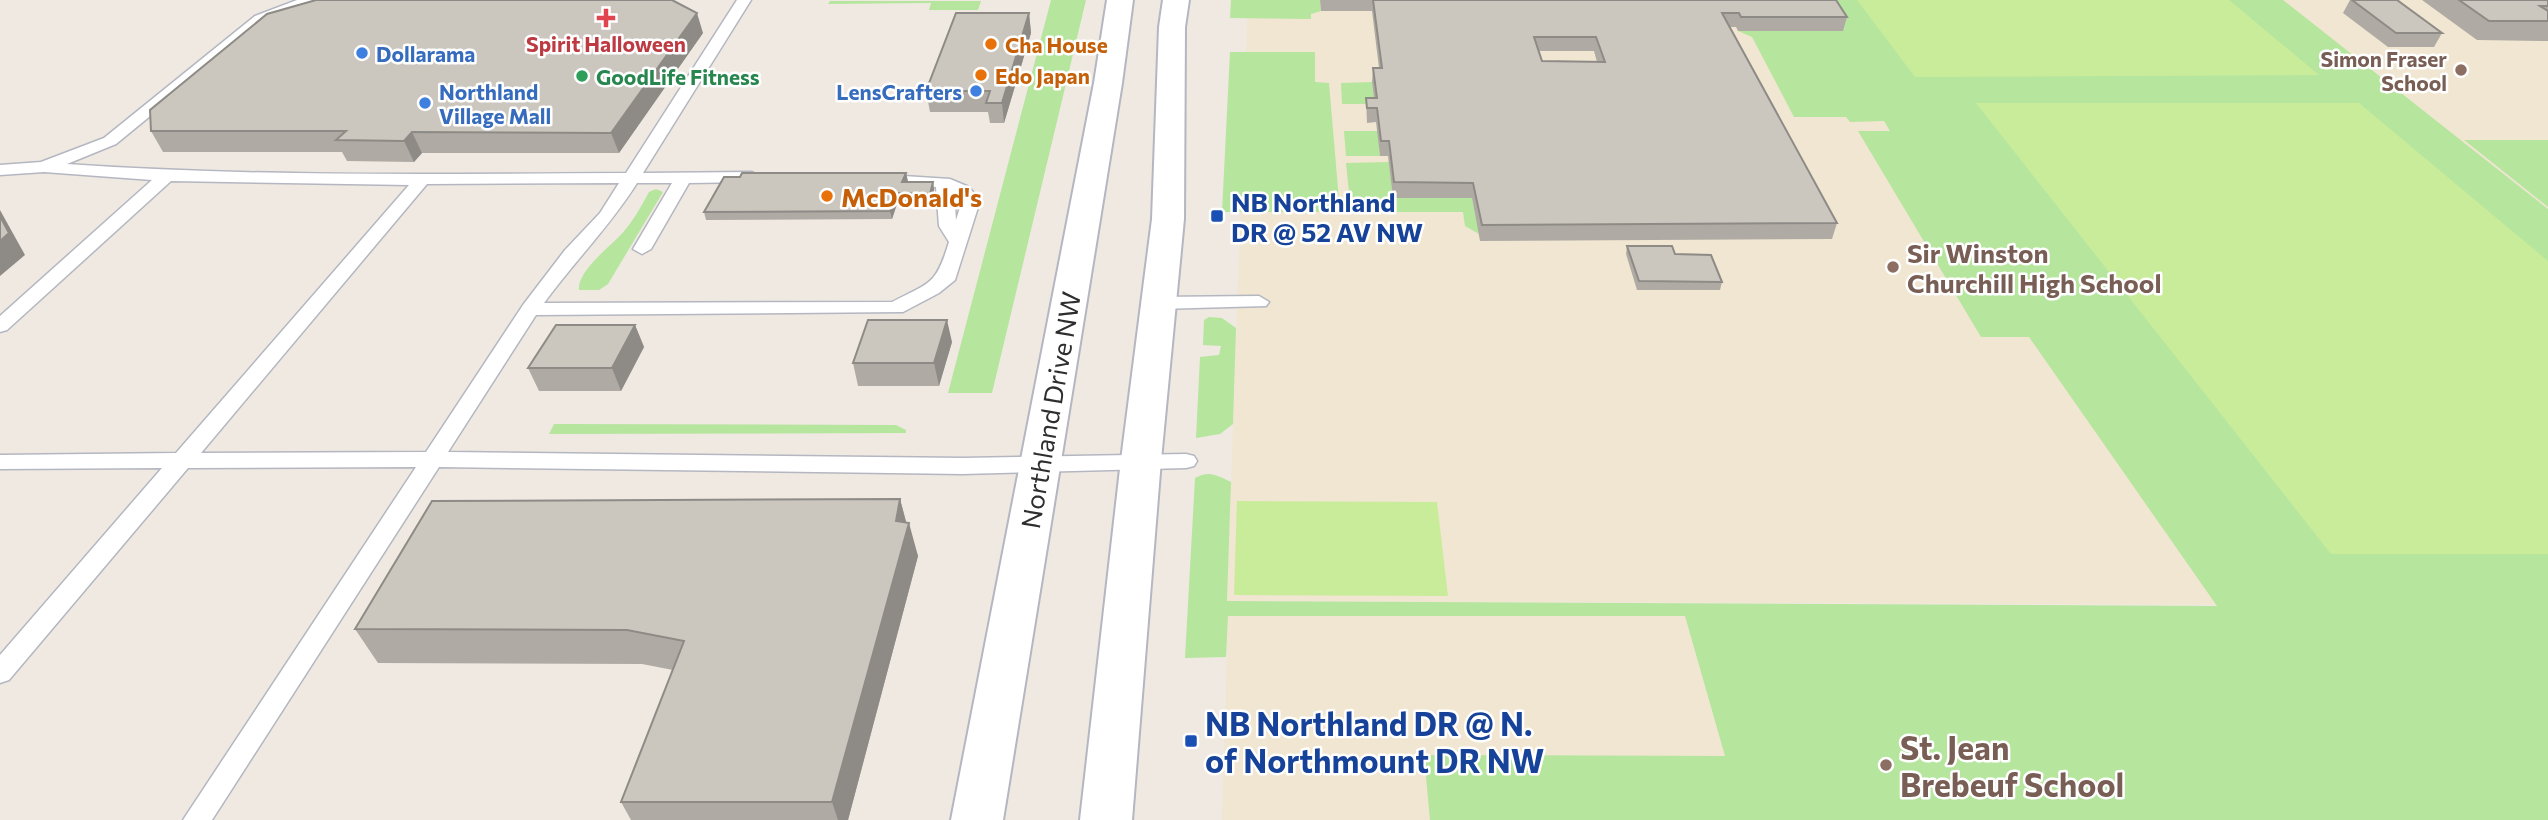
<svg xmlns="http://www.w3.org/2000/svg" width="2548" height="820" viewBox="0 0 2548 820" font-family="Commissioner,sans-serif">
<rect width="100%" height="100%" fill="#efe9e1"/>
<path fill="#f0e6d1" d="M 1248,0 L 2548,0 L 2548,140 L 2465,140 L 2548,207 L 2548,606 L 1227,601 Z
M 1228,616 L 1738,616 L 2548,820 L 1222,820 Z"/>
<path fill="#b6e59e" d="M 1051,0 L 1086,0 L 992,393 L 948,393 Z
M 1231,0 L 1320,0 L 1321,11 L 1311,14 L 1311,19 L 1230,18 Z
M 1822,0 L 2283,0 L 2548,209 L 2548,820 L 1430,820 L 1424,755 L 1725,756 L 1685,616 L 1228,616 L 1226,657 L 1185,658 L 1195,478 C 1209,470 1217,475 1231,482 L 1227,601 L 2217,606 L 2029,337 L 1981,337 L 1858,131 L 1890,131 L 1884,121 L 1850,122 L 1846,117 L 1794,117 L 1752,37 L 1738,31 L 1843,31 Z
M 830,1 L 981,1 L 978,10 L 929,10 L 931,3 L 828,4 Z
M 1230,52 L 1315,52 L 1315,82 L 1329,83 L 1340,212 L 1222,212 Z
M 1372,82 L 1375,104 L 1342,104 L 1341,83 Z
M 1344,131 L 1378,131 L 1380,156 L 1346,156 Z
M 2464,140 L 2548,140 L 2548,207 Z
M 1389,162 L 1393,197 L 1472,198 L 1479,234 L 1465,226 L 1463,212 L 1351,212 L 1346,163 Z
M 656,189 L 663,192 L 608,284 L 599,290 L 579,290 C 577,270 613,245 625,230 C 635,218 642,205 649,192 Z
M 1209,317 L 1222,318 L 1236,328 L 1233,424 L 1220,434 L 1196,438 L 1200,357 L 1219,355 L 1221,346 L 1203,345 L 1204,320 Z
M 554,424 L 896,425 L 906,430 L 906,433 L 549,434 Z"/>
<path fill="#c9ec9a" d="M 1857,0 L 2229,0 L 2319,75 L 1915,77 Z
M 1976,103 L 2359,103 L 2548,261 L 2548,554 L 2331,554 Z
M 1237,501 L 1437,502 L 1448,596 L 1234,595 Z"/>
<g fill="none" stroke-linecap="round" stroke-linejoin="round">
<defs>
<path id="service" d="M 297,0 L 317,0 L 265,22 L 116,144 L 67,164 C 253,177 439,174 626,173 L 737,0 L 751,0 L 643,173 L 752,172 L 760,177 L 752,182 L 689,183 L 651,249 L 642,254 L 633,249 L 672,183 L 637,183 C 610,226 574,262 544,303 L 892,302 C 931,282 936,285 949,242 L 939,226 L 936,187 L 879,183 L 873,182 L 870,178 L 873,174 L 950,179 L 969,187 L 980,201 L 955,280 L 939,293 L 903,312 L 536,315 L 448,452 L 963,458 L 1186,454 L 1194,456 L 1197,461 L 1194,466 L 1186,468 L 963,474 L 439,467 L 212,820 L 183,820 L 416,467 L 188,468 L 9,680 L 0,683 L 0,655 L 162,468 L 0,469 L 0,455 L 176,453 L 409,185 L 171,181 L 7,330 L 0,332 L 0,316 L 152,180 L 44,172 L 0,175 L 0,165 L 41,162 L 104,138 L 255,16 ZM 619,183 L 600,213 L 565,250 L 523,305 L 426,452 L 201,453 L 427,184 ZM 954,193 L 962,201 L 956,220 Z
M 1259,296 L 1269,302 L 1266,306 L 1158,309 L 1148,303 L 1158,297 Z"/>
<path id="tertiary" d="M 1107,0 L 1133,0 L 1122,83 L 1003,820 L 951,820 L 1094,83 Z
M 1163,0 L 1189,0 L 1185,27 L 1184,219 L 1161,460 L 1132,820 L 1080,820 L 1121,460 L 1152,219 L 1159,27 Z"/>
</defs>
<use href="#service" stroke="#b4b7c1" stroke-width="3"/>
<use href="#tertiary" stroke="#b4b7c1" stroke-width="4"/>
<use href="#service" fill="#fff" fill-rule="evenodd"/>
<use href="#tertiary" fill="#fff" fill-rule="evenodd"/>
</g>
<path fill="#afaba4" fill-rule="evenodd" d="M 1320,0 L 1836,0 L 1847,17 L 1843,31 L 1738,31 L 1736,27 L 1730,27 L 1837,223 L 1832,239 L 1480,241 L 1472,198 L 1393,198 L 1388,156 L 1380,156 L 1376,122 L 1367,123 L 1366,98 L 1374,98 L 1372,82 L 1373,68 L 1379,68 L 1372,11 L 1321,11 ZM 1538,51 L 1594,51 L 1597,62 L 1542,61 Z
M 2350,0 L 2397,0 L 2442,33 L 2434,47 L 2388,47 L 2343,13 Z
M 2422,0 L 2548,0 L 2548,41 L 2477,40 Z
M 1029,13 L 1031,33 L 1004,123 L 990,123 L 988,112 L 930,112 L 926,91 Z
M 703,33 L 619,153 L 422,153 L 414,162 L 347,161 L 342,152 L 163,152 L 151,131 Z
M 906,173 L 907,182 L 933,182 L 934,190 L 932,203 L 898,201 L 892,219 L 706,220 L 704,212 Z
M 1627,246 L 1675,254 L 1722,282 L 1720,290 L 1637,290 L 1626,254 Z
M 635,325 L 644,347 L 621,391 L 539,391 L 528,368 Z
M 952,342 L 939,386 L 858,386 L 853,363 Z
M 900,499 L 906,522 L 918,556 L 848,820 L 631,820 L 621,802 L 673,670 L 642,664 L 378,663 L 355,629 Z"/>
<path fill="#8e8b86" d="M 697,13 L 703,33 L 619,153 L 611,133 Z
M 1029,13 L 1031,33 L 1004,123 L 1002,103 Z
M 412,132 L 422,153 L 414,162 L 404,141 Z
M 906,173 L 908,181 L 904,190 L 902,182 Z
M 933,182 L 934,190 L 932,203 L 930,194 Z
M 897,193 L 898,201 L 892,219 L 890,211 Z
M 0,210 L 25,255 L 0,276 Z
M 947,320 L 952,342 L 939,386 L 934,363 Z
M 635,325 L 644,347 L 621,391 L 612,368 Z
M 900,499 L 908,529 L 909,523 L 918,556 L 848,820 L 838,820 L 832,802 Z"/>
<path fill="#cbc7bf" stroke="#8e8b86" stroke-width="2" fill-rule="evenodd" d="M 316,0 L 672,0 L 697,13 L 611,133 L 412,132 L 404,141 L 336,140 L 346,131 L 151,131 L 150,110 L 267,14 Z
M 1373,0 L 1836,0 L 1847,17 L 1741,17 L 1739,13 L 1722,13 L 1837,223 L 1482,225 L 1473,183 L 1394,182 L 1389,141 L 1381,141 L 1377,108 L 1367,108 L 1366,98 L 1377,98 L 1373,68 L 1382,68 ZM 1534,37 L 1596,37 L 1605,62 L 1542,61 Z
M 2352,0 L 2397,0 L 2442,33 L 2396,33 Z
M 2459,0 L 2548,0 L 2548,6 L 2540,6 L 2548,11 L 2548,21 L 2489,21 Z
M 956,13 L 1029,13 L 1002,103 L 986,103 L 990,91 L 926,91 Z
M 742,173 L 906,173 L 902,182 L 933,182 L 930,194 L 897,193 L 890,211 L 704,212 L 724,177 L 740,177 Z
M 0,216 L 9,233 L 0,241 Z
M 1627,246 L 1672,246 L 1675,254 L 1711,255 L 1722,282 L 1639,281 Z
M 868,320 L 947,320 L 934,363 L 853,363 Z
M 556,325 L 635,325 L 612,368 L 528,368 Z
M 900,499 L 896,521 L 909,523 L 832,802 L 621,802 L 684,641 L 627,630 L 355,629 L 432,501 Z"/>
<path fill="#e0444e" stroke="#fff" stroke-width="2.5" d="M602.5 7.5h7v7h7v7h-7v7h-7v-7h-7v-7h7z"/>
<g fill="#e8710a" stroke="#fff" stroke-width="2.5">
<circle cx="991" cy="44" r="7"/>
<circle cx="981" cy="75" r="7"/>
<circle cx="827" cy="196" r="7"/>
</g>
<g fill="#3f7fe0" stroke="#fff" stroke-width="2.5">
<circle cx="362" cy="53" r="7"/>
<circle cx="976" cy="91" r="7"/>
<circle cx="425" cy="103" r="7"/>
</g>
<g fill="#8d6e63" stroke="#fff" stroke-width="2.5">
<circle cx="2461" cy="70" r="7"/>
<circle cx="1893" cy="267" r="7"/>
<circle cx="1886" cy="765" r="7"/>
</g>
<circle fill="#2e9e5b" stroke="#fff" stroke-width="2.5" cx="582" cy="76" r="7"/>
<g fill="#1a4fb4" stroke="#fff" stroke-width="2.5">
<rect x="1210" y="209" width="14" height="14" rx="3.5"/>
<rect x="1184" y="734" width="14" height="14" rx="3.5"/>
</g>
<g text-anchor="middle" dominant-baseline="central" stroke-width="5" stroke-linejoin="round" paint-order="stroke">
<g font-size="21" font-weight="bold" fill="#be3a42" stroke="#fff">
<text x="606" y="43">Spirit Halloween</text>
</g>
<g font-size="21" font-weight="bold" fill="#c56008" stroke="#fff" text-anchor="start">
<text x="1005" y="44">Cha House</text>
<text x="995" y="75">Edo Japan</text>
</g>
<g font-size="21" font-weight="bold" fill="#366cbe" stroke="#fff" text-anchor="start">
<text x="376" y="53">Dollarama</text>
<text x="439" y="91">Northland<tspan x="439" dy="24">Village Mall</tspan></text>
<text x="962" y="91" text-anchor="end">LensCrafters</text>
</g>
<g font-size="21" font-weight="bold" fill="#785e54" stroke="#fff" text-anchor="end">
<text x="2447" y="58">Simon Fraser<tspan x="2447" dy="24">School</tspan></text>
</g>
<g font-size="21" font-weight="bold" fill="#27864d" stroke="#fff" text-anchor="start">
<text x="596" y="76">GoodLife Fitness</text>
</g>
<g font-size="26" font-weight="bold" fill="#c56008" stroke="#fff" text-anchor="start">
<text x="841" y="196">McDonald's</text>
</g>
<g font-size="26" font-weight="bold" fill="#164399" stroke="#fff" text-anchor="start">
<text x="1231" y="201">NB Northland<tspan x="1231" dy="30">DR @ 52 AV NW</tspan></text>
</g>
<g font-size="26" font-weight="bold" fill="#785e54" stroke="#fff" text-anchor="start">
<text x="1907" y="252">Sir Winston<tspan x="1907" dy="30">Churchill High School</tspan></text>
</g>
<g font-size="26" fill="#2e2e2e" stroke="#fff">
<text transform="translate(1050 410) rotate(-80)">Northland Drive NW</text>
</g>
<g font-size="32" font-weight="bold" fill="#164399" stroke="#fff" text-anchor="start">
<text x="1205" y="723">NB Northland DR @ N.<tspan x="1205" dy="37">of Northmount DR NW</tspan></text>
</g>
<g font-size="32" font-weight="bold" fill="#785e54" stroke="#fff" text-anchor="start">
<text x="1900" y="747">St. Jean<tspan x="1900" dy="37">Brebeuf School</tspan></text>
</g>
</g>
</svg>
